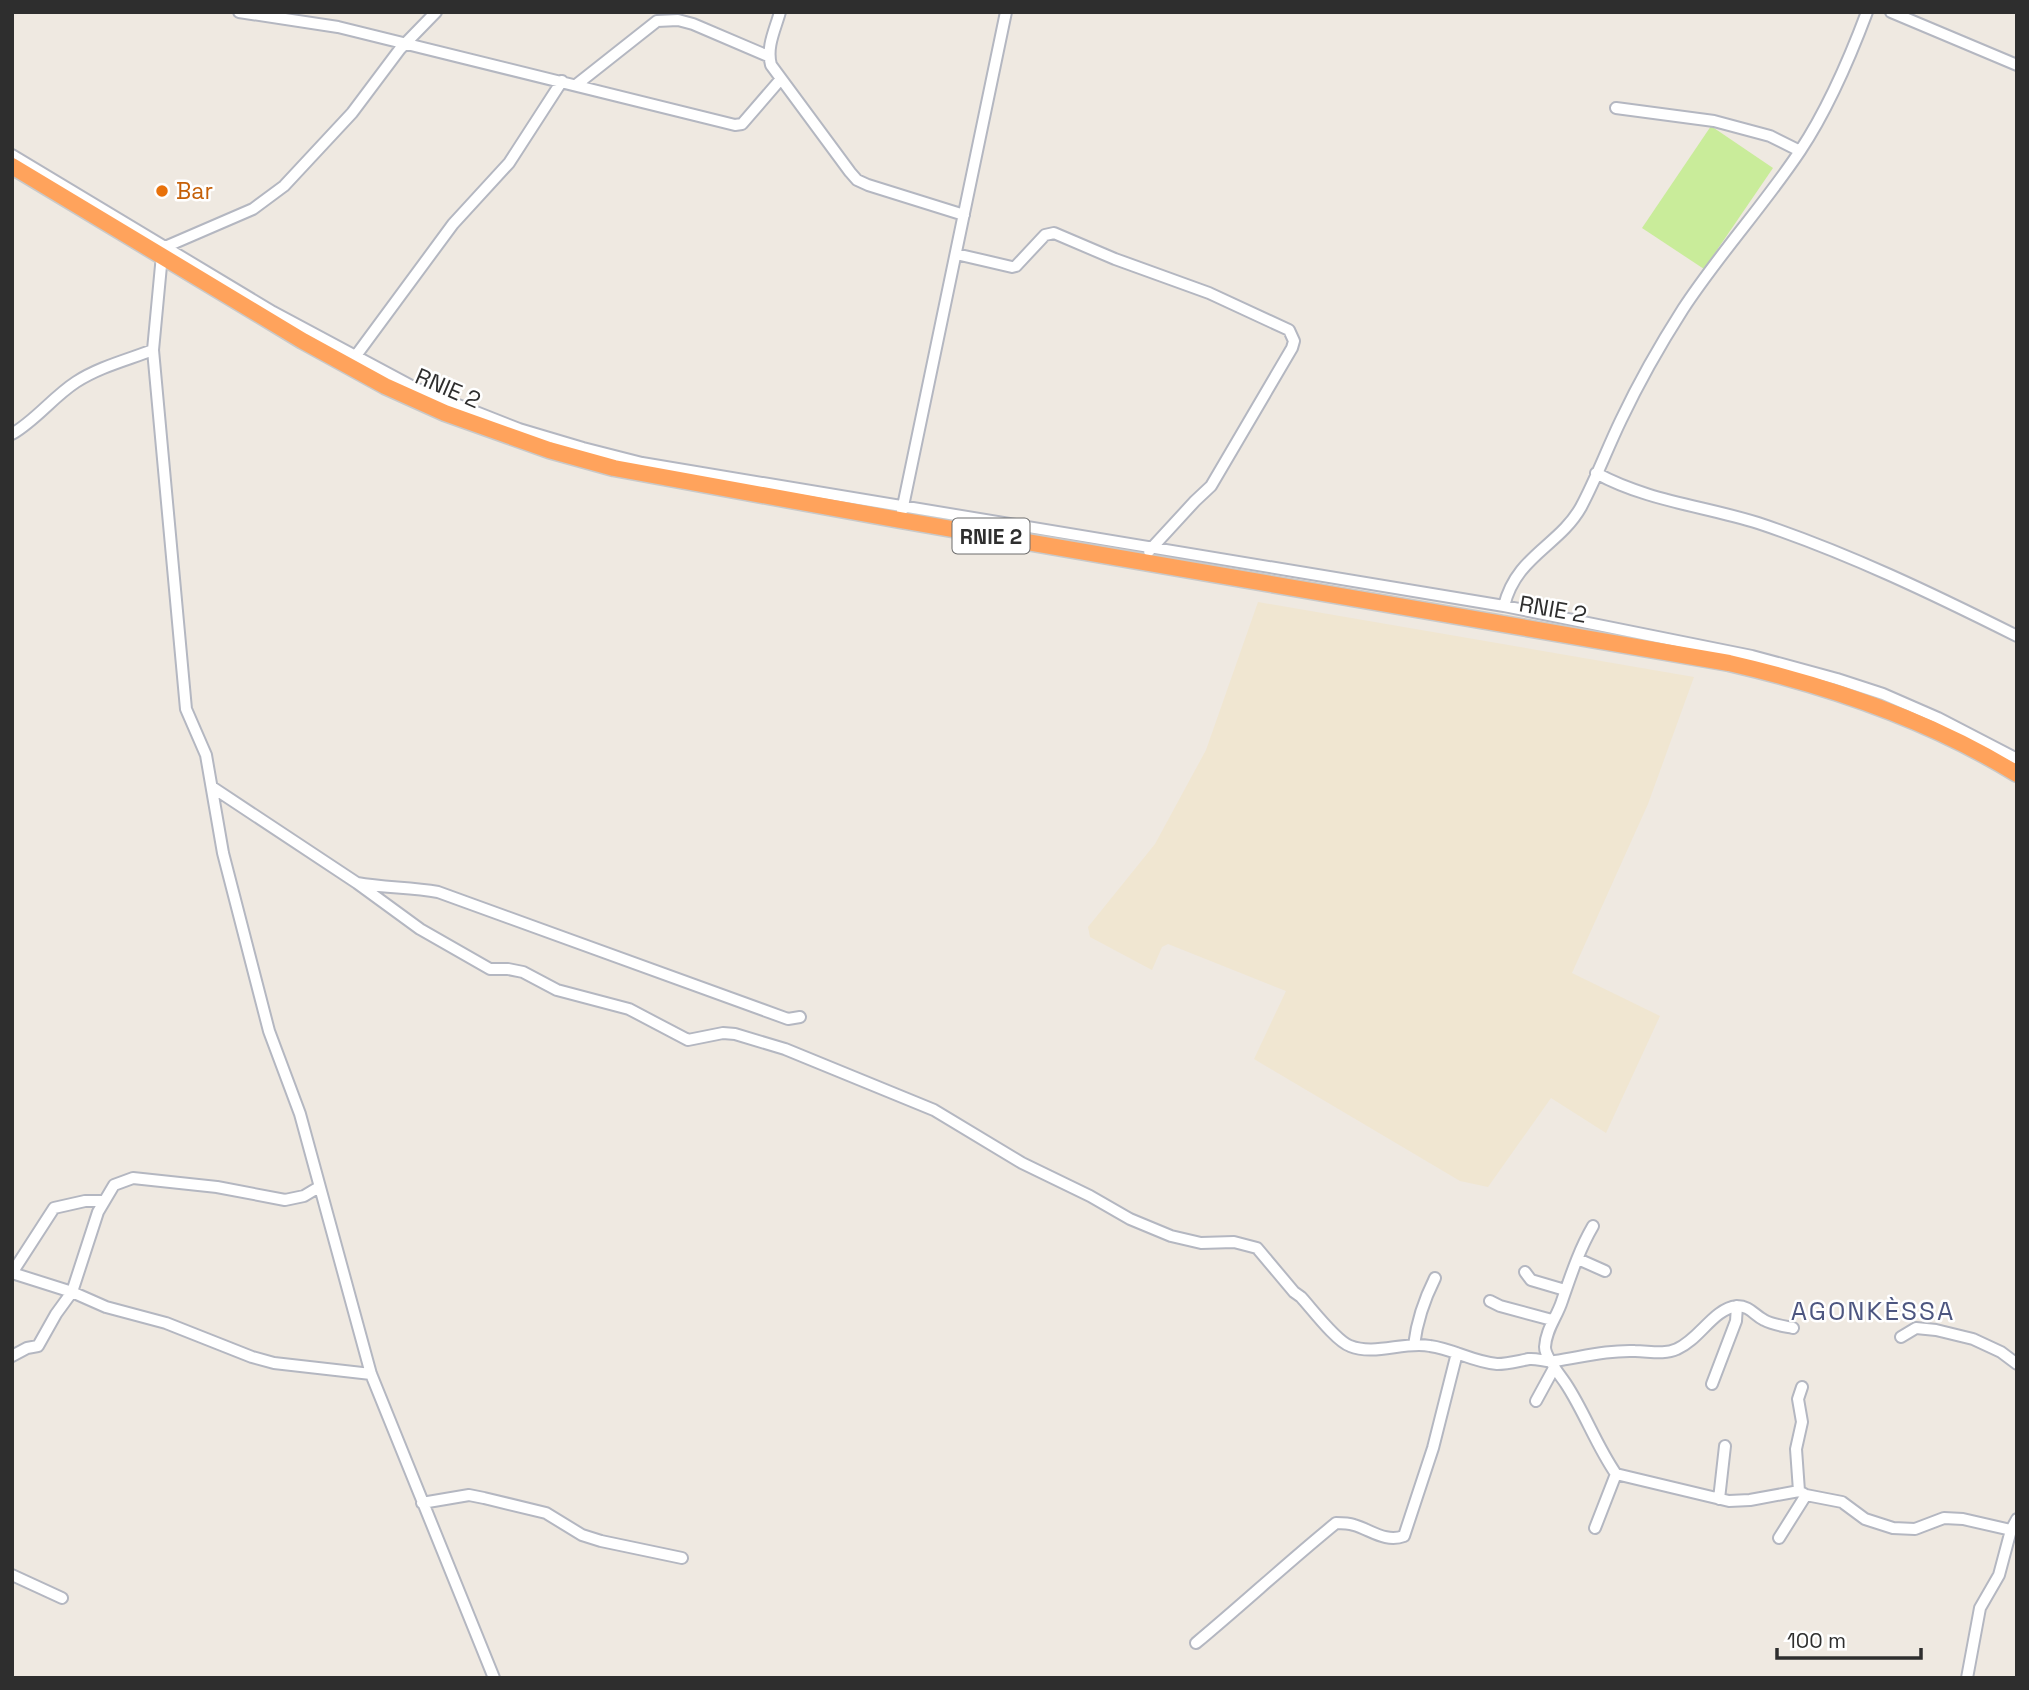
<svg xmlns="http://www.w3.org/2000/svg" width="2029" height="1690" viewBox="0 0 2029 1690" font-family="'Space Grotesk',sans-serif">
<rect width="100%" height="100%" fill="#efe9e1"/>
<path fill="#f0e6d1" d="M 1258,602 L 1694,677 L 1648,804 L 1572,973 L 1660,1016 L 1606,1133 L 1551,1098 L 1488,1187 L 1460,1181 L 1254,1059 L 1286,991 L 1168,944 L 1162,947 L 1152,970 L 1090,937 L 1088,927 L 1155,844 L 1206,750 Z"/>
<path fill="#c9ec9a" d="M 1711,126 L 1773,168 L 1704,269 L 1642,228 Z"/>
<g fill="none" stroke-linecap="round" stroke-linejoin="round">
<defs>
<path id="minor" d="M 239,12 L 338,27 L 735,125 L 742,124 L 780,80
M 436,12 L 400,49 L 352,113 L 284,186 L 253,209 L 165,247 L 162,255 L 153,350 L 186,709 L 206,755 L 223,853 L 269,1031 L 300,1114 L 371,1374 L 494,1678
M 780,12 C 775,30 766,47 771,65 L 850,172 L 857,180 L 868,185 L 964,215
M 1891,12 L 2017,65
M 576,85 L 657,21 L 678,20 L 693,24 L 768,56
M 1616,108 L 1714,121 L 1770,136 L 1800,151
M 12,155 L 273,312 L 415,388 L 519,429 L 583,448 L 642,463 L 1504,606 L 1752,656 L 1837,679 L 1883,694 L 1938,718 L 2017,759
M 956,254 L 1012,267 L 1016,266 L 1045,235 L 1054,233 L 1115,259 L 1209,293 L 1289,330 L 1294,341 L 1292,348 L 1211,486 L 1195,501 L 1149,551
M 352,361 L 453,224 L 509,163 L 562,81
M 12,434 C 36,420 53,397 76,382 C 99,367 127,360 153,350
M 1596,473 C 1647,501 1704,506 1758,523 C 1848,553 1933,594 2017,636
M 902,511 L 1006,12
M 1504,606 C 1516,556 1559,546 1581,507 C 1596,479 1607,449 1621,420 C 1639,382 1660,345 1683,309 C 1719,254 1764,205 1800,151 C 1828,109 1849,60 1867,12
M 212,787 L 357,883 C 384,888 410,887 438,892 L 788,1019 L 800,1017
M 357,883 L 420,929 L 490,969 L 508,969 L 523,972 L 557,990 L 629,1009 L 688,1040 L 723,1033 L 735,1034 L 785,1049 L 934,1110 L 1022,1163 L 1090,1196 L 1130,1219 L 1171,1236 L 1201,1243 L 1234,1242 L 1257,1248 L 1294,1292 L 1301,1297 C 1312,1309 1336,1341 1350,1346 C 1375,1356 1404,1341 1430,1346 C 1453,1349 1473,1362 1497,1364 C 1508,1364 1518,1361 1529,1359 C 1538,1358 1547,1363 1555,1361 C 1582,1357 1607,1350 1635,1351 C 1649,1351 1664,1355 1677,1349 C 1700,1339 1713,1309 1737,1306
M 1593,1226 C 1579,1250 1571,1275 1562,1301 C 1557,1317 1546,1329 1545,1347 C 1545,1357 1560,1375 1566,1384 C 1585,1413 1596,1445 1616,1474 L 1729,1501 L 1750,1500 L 1799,1491
M 1578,1259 L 1605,1271
M 1525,1272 L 1531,1280 L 1565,1290
M 12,1273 L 72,1292 L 106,1307 L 166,1323 L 252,1357 L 274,1363 L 371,1374
M 12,1273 L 54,1208 L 85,1201 L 104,1201
M 1490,1301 L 1500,1306 L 1552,1320
M 1901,1337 L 1916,1328 L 1936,1330 L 1973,1339 L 2001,1352 L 2017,1364
M 1414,1345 C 1417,1320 1424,1300 1435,1278
M 12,1356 L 27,1348 L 38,1346 L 56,1314 L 72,1292 L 98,1212 L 114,1185 L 133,1178 L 217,1187 L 285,1200 L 304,1196 L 319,1187
M 1712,1384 L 1736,1321 L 1737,1306 C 1750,1306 1754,1315 1764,1320 C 1773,1325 1783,1326 1793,1328
M 1536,1401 L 1554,1368
M 1806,1495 L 1842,1502 L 1865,1519 L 1893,1528 L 1915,1529 L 1944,1518 L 1963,1519 L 2011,1530
M 1719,1499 L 1725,1446
M 422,1503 L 469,1495 L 484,1498 L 546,1513 L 582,1535 L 601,1541 L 682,1558
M 1595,1528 L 1616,1474
M 1779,1538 L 1806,1495 L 1799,1491 L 1796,1449 L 1802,1422 L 1798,1399 L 1802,1387
M 12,1575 L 62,1598
M 1196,1643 C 1243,1604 1288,1562 1336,1523 C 1342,1523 1348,1523 1354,1525 C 1371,1530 1386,1543 1404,1536 L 1433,1448 L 1457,1353
M 1967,1678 L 1980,1608 L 1999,1575 L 2011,1530 L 2017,1519"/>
<path id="highway" d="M 12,166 L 303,341 L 385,386 L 445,413 L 549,450 L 614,468 L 900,520 L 1729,663 C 1829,686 1928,719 2017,774"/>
</defs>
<use href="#minor" stroke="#b4b7c1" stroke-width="14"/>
<use href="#highway" stroke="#c9c9c9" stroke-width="19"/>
<use href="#minor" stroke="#fff" stroke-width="10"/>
<use href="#highway" stroke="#ffa35c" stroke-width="16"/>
</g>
<circle fill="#e8710a" stroke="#fff" stroke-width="2.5" cx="162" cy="191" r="7"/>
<g text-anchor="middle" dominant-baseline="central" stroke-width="5" stroke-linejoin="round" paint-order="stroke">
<rect fill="#fff" stroke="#6d6d6d" stroke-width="2" x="952.5" y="518.5" width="77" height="35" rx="5"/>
<g font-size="21" font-weight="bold" fill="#2e2e2e">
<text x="991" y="536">RNIE 2</text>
</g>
<g font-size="23" fill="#c56008" stroke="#fff" text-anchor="start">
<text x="176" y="191">Bar</text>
</g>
<g font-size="23" fill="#2e2e2e" stroke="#fff">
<text transform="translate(448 388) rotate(23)">RNIE 2</text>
<text transform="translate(1553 609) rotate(10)">RNIE 2</text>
</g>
<g font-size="26" letter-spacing="2" fill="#4d5680" stroke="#fff">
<text x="1873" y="1311">AGONKÈSSA</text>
</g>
</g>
<rect width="2029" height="1690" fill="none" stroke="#2e2e2e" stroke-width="28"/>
<path d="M1777 1648v10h144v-10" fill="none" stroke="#2e2e2e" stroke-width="3.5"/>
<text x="1787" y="1648" font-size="21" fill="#2e2e2e" stroke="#ffffff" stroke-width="5" paint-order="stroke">100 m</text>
</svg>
